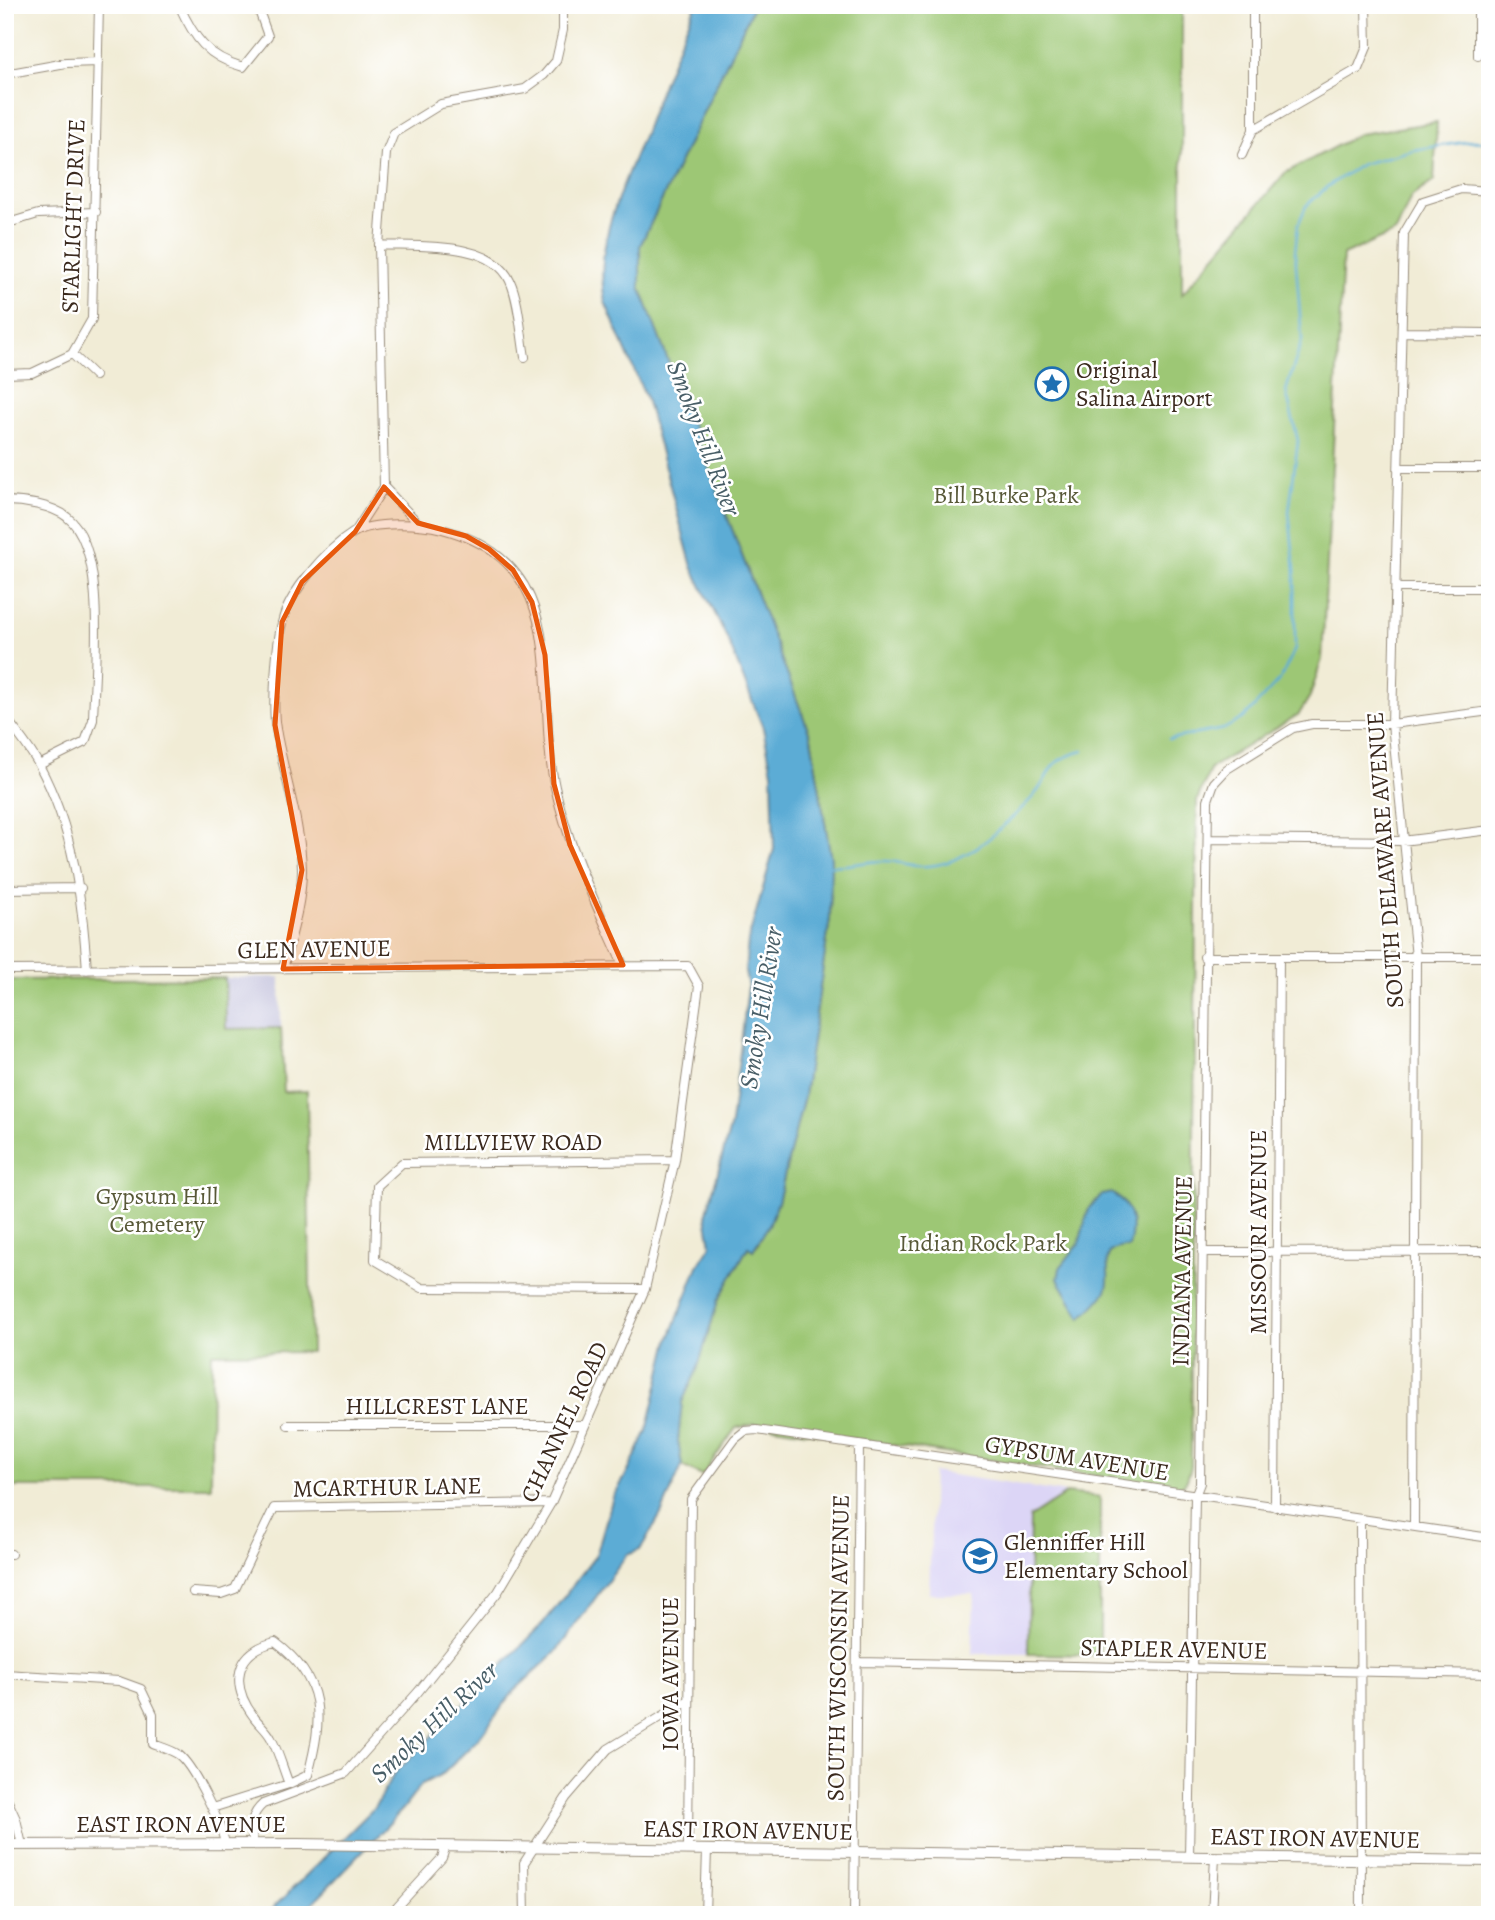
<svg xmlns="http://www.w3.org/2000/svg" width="1495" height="1920" viewBox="0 0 1495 1920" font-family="Alegreya,serif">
<rect width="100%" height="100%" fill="#fff"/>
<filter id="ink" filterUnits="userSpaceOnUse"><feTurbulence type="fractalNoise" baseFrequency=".0143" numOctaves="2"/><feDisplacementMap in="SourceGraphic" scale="14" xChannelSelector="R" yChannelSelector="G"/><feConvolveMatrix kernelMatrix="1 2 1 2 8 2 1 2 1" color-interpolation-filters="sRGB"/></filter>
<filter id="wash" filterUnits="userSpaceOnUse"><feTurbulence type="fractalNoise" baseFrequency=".00686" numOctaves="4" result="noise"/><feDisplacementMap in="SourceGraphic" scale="28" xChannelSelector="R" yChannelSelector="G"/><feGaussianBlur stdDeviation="1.57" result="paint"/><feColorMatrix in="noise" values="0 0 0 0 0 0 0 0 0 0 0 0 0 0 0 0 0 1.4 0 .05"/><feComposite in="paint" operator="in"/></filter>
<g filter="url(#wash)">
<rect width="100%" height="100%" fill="#f1ecd6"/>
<path fill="#dcd5f6" d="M 933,1472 L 1067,1493 L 1030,1518 L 1028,1654 L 972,1654 L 974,1594 L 929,1594 Z"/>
<path fill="#c2c1dc" d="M 280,977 L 281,1028 L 226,1029 L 225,978 Z"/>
<path fill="#9dc774" stroke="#6c7849" stroke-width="2" d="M 754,5 L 1182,5 L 1182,294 L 1285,173 L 1359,134 L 1437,122 L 1434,181 L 1411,197 L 1396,232 L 1343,255 L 1322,659 L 1310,696 L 1299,714 L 1211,768 L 1197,800 L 1191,1467 L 1187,1480 L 1180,1489 L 755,1424 L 736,1428 L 702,1476 L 682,1466 L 678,1441 L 682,1402 L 697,1370 L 718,1301 L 748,1247 L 753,1250 L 757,1246 L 778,1202 L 804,1096 L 830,919 L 831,859 L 811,737 L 640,287 L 640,246 Z
M 225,978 L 226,1029 L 281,1028 L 284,1092 L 307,1091 L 311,1352 L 212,1353 L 211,1487 L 5,1487 L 5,980 Z
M 1067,1493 L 1100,1497 L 1100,1655 L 1028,1654 L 1030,1517 Z"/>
<path fill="#5bacd5" stroke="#4b6b7a" stroke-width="2" d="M 696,5 L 754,5 L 640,246 L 640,287 L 811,737 L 831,859 L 830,919 L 804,1096 L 778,1202 L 769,1225 L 753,1250 L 748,1247 L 718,1301 L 697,1370 L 682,1402 L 678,1441 L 682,1466 L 661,1514 L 640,1550 L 627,1555 L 555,1653 L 514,1691 L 479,1738 L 444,1773 L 422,1784 L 403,1809 L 301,1915 L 266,1915 L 374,1808 L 394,1774 L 543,1624 L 596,1555 L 613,1497 L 627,1474 L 647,1431 L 669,1340 L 698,1266 L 711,1245 L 706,1216 L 731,1124 L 748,987 L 745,972 L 748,941 L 774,849 L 772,772 L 763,728 L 727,638 L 692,567 L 646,398 L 605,302 C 593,242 624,185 645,131 C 661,88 677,47 696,5 Z
M 1111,1193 C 1133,1205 1135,1225 1129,1247 C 1095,1247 1113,1268 1107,1288 C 1103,1299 1090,1310 1081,1318 L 1058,1279 L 1060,1268 L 1079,1243 L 1089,1208 L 1102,1195 Z"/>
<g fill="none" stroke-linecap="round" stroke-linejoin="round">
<path stroke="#5bacd5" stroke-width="2.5" d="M 1169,739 L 1224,729 L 1245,717 L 1281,678 L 1295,649 L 1295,570 L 1289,512 L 1298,441 L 1286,391 L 1302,340 L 1295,252 L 1298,225 L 1306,206 L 1328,186 L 1362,164 L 1413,150 L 1472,141 L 1490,142
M 828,865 C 847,868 867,860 887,861 C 898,861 908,866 919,866 C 963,869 1003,828 1031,799 C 1055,773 1042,762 1083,751"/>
</g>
</g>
<g filter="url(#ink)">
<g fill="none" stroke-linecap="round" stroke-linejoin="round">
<defs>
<path id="minor" d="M 179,5 C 194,38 207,57 243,67 L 268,36 L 257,5
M 1478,56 L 1478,5
M 5,74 L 66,63 L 98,62
M 1253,130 L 1358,69 L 1367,47 L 1366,5
M 1242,155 L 1253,130 L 1253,5
M 5,224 L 38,214 L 96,212
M 379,245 C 417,247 492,240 510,281 C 519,300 521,335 525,357
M 1402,332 L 1490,333
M 72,354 L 95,376
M 5,374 L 32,373 L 72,354 L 92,319 L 99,5
M 1400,468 L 1490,468
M 384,487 L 379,245 L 386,153 L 394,133 L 441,104 L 525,89 L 544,75 L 556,61 L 563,30 L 563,5
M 5,501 C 23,501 52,505 67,517 C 108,548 94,671 93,720 L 85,742 L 39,765
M 355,532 L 384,487 L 418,523
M 1397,588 L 1490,588
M 5,716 C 16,732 30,748 39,765 C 74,830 82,898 87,970
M 1208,839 L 1402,841 L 1490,830
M 5,889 L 81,888
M 1204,957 L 1490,957
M 283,969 C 291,937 302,903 302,870 C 301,823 284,776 276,729 C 272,707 276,645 282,623 C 289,592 326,550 353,533 C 373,521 420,523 442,529 C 577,565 533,687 555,787 C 569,850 597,906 623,965
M 5,970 L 688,966 L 699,986 L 675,1160 L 645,1289 L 551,1503 L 498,1592 L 418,1692 L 346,1773 L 263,1804 C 249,1816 252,1827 253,1844
M 1202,1252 L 1490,1251
M 645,1289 L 422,1288 L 375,1260 L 377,1186 L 402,1163 L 675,1160
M 288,1425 L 585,1425
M 1275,1507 L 1279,957
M 1360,1520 L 1361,1915
M 1414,1526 L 1416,957 L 1392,724 L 1404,233 L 1423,201 L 1461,189 L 1490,191
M 5,1554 L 11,1554
M 193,1592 L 221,1594 L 235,1589 L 274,1508 L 551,1503
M 275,1642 C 326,1680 323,1718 308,1775 L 289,1784 C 283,1769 279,1753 271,1738 C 267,1730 259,1724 254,1717 C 230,1685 234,1652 275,1642 Z
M 858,1662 L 1490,1674
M 5,1674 L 119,1681 L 141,1689 L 153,1714 L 153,1744 C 161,1747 172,1750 179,1755 C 194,1767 222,1825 225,1844
M 5,1795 L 16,1819 L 22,1845
M 212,1808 L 289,1784
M 688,1849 L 691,1499 L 735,1439 L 745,1431 L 757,1430 L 1490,1538
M 1189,1857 L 1195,1496 L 1200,1483 L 1208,800 L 1214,783 L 1227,769 L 1293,728 L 1312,724 L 1392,724 L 1490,711
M 390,1915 L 442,1858 L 446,1846
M 525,1915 L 524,1863 L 566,1798 L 608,1749 L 689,1700
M 705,1915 L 707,1849
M 854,1915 L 859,1445
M 1212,1915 L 1215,1857"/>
<path id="tertiary" d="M 5,1845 L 298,1844 L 1490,1861"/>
</defs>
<use href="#minor" stroke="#968b7a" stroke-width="10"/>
<use href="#tertiary" stroke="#968b7a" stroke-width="12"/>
<use href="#minor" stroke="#fff" stroke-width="8"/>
<use href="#tertiary" stroke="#fff" stroke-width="10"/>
</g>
</g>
<path fill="#e8590c" fill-opacity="0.2" stroke="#e8590c" stroke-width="5" stroke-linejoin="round" d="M 384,487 L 418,523 L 466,536 L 489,549 L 513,570 L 532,602 L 545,655 L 554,784 L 570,845 L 623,965 L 283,969 L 302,870 L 275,725 L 282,622 L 302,582 L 355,532 Z"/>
<defs>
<symbol id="sight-ring" viewBox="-11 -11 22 22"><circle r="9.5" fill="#fff" stroke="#1f6fb2" stroke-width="1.5"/><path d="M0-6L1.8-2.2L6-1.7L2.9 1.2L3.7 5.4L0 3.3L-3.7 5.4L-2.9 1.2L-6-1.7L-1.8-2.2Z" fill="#1f6fb2"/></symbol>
<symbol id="school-ring" viewBox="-11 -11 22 22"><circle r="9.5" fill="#fff" stroke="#1f6fb2" stroke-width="1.5"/><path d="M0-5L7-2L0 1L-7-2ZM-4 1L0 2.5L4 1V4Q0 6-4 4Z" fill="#1f6fb2"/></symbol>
</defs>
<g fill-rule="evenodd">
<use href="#sight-ring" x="1033" y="365" width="38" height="38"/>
<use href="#school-ring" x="961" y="1537" width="38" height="38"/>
</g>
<g text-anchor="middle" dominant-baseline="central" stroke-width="5" stroke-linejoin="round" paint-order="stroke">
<g font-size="24" fill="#3b2a1e" stroke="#fff">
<text transform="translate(73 216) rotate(-88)">STARLIGHT DRIVE</text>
<text transform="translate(1385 860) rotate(-94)">SOUTH DELAWARE AVENUE</text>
<text transform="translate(314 949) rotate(-1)">GLEN AVENUE</text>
<text x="513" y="1142">MILLVIEW ROAD</text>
<text transform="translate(1258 1232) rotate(-90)">MISSOURI AVENUE</text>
<text transform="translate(1182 1271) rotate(-89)">INDIANA AVENUE</text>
<text x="437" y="1406">HILLCREST LANE</text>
<text transform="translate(564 1422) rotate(-65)">CHANNEL ROAD</text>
<text transform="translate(1077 1458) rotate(9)">GYPSUM AVENUE</text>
<text transform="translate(387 1487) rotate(-1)">MCARTHUR LANE</text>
<text transform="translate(838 1648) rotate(-89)">SOUTH WISCONSIN AVENUE</text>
<text transform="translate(1174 1649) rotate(1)">STAPLER AVENUE</text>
<text transform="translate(670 1674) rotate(-90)">IOWA AVENUE</text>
<text x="181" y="1824">EAST IRON AVENUE</text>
<text transform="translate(748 1830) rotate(1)">EAST IRON AVENUE</text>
<text transform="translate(1315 1838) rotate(1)">EAST IRON AVENUE</text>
</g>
<g font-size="24" fill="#3b2a1e" stroke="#fff" text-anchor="start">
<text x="1076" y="370">Original<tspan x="1076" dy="28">Salina Airport</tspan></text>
<text x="1004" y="1542">Glenniffer Hill<tspan x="1004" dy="28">Elementary School</tspan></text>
</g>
<g font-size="24" fill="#585938" stroke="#fff">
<text x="1006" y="495">Bill Burke Park</text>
<text x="157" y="1196">Gypsum Hill<tspan x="157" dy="28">Cemetery</tspan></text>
<text x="983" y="1243">Indian Rock Park</text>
</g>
<g font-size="26" font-style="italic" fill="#485e67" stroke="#fff">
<text transform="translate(704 438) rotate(69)">Smoky Hill River</text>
<text transform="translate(761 1008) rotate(-81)">Smoky Hill River</text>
<text transform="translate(434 1722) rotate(-43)">Smoky Hill River</text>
</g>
</g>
<rect width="1495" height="1920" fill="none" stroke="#fff" stroke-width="28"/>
</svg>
